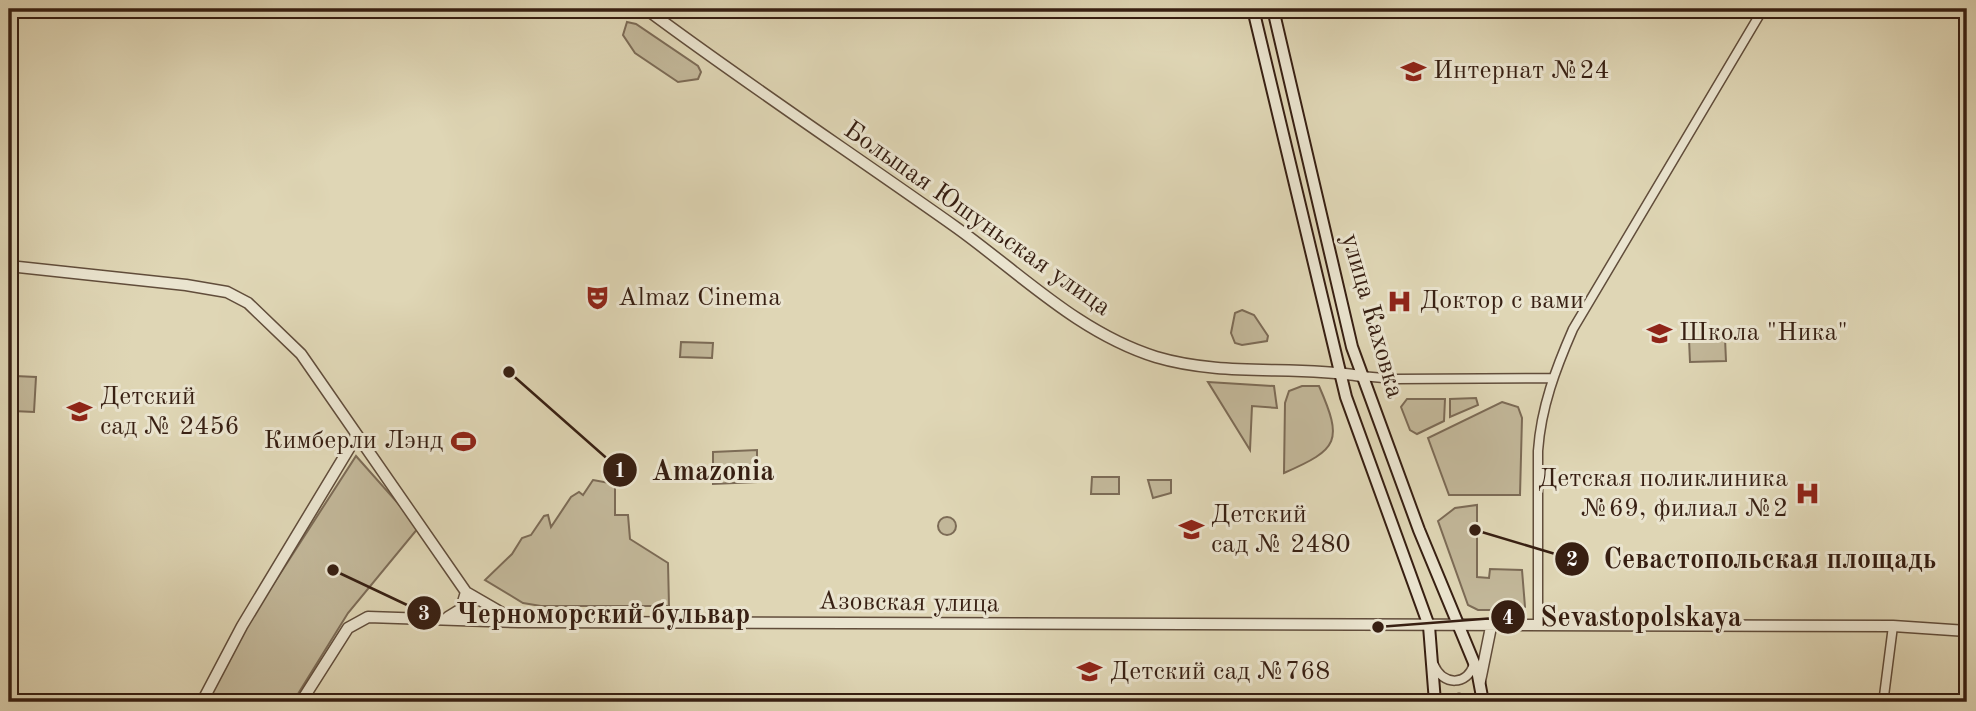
<svg xmlns="http://www.w3.org/2000/svg" width="1976" height="711" viewBox="0 0 1976 711" font-family="'Old Standard TT',serif">
<rect width="100%" height="100%" fill="#dfd6b5"/>
<filter id="stains"><feTurbulence type="fractalNoise" baseFrequency=".00286" numOctaves="4"/><feColorMatrix values="0 0 0 0 .2 0 0 0 0 .09 0 0 0 0 .02 0 0 0 .5 -.17"/></filter>
<radialGradient id="worn" r=".72"><stop offset=".6" stop-color="#630" stop-opacity="0"/><stop offset="1" stop-color="#630" stop-opacity=".3"/></radialGradient>
<path fill="#c2b799" stroke="#7c6b56" stroke-width="2" d="M 627,22 L 636,24 L 698,66 L 701,72 L 698,79 L 678,82 L 635,53 L 623,35 Z
M 1242,310 L 1254,315 L 1268,336 L 1267,341 L 1242,345 L 1235,343 L 1231,333 L 1235,313 Z
M 1725,338 L 1726,361 L 1690,362 L 1689,339 Z
M 681,342 L 713,343 L 712,358 L 680,357 Z
M 15,376 L 36,377 L 34,412 L 13,411 Z
M 1208,382 L 1274,386 L 1277,408 L 1252,406 L 1250,450 Z
M 1302,386 L 1319,386 C 1343,441 1339,449 1284,473 L 1285,403 L 1289,391 Z
M 1476,398 L 1478,405 L 1450,417 L 1450,399 Z
M 1407,399 L 1445,399 L 1444,421 L 1417,434 L 1410,430 L 1401,407 Z
M 1502,402 L 1518,407 L 1522,418 L 1520,495 L 1449,495 L 1428,438 Z
M 757,450 L 757,482 L 713,484 L 713,452 Z
M 356,456 L 419,527 L 348,613 L 293,702 L 207,702 L 245,628 Z
M 1092,477 L 1119,477 L 1119,494 L 1091,494 Z
M 593,480 L 615,484 L 615,515 L 628,515 L 630,539 L 668,563 L 669,606 L 541,606 L 523,603 L 485,580 L 512,554 L 522,538 L 531,535 L 544,516 L 548,515 L 551,527 L 571,497 L 579,492 L 583,495 Z
M 1148,480 L 1171,480 L 1171,493 L 1153,498 Z
M 1477,505 L 1477,577 L 1489,578 L 1490,569 L 1522,570 L 1525,607 L 1519,610 L 1478,610 L 1468,605 L 1438,521 L 1455,508 Z
M938 526a9 9 0 1 1 18 0a9 9 0 1 1-18 0Z"/>
<g fill="none" stroke-linecap="round" stroke-linejoin="round">
<defs>
<path id="minor" d="M 1361,376 L 1395,379 L 1553,378
M 1538,625 L 1538,451 C 1541,407 1556,368 1573,329 L 1763,9
M 1434,665 C 1443,686 1467,686 1474,664
M 1884,696 L 1893,626
M 1445,702 L 1459,698 L 1473,702"/>
<path id="tertiary" d="M 646,9 C 748,85 854,155 957,228 C 1021,274 1079,333 1156,357 C 1223,377 1293,365 1361,376
M 9,266 L 186,285 L 227,292 L 248,303 L 301,354 L 466,592 L 516,621
M 448,617 L 461,609 L 466,592
M 1480,681 L 1491,627
M 202,702 L 242,626 L 356,437
M 301,702 L 348,628 L 368,617 L 519,622 L 1893,626 L 1967,631"/>
<path id="secondary" d="M 1253,9 L 1346,397 L 1429,626 L 1435,702
M 1273,9 L 1352,347 L 1419,530 L 1477,670 L 1483,702"/>
</defs>
<use href="#minor" stroke="#614d3b" stroke-width="11"/>
<use href="#tertiary" stroke="#614d3b" stroke-width="13"/>
<use href="#secondary" stroke="#371f12" stroke-width="14"/>
<use href="#minor" stroke="#eae4cf" stroke-width="8"/>
<use href="#tertiary" stroke="#eae4cf" stroke-width="10"/>
<use href="#secondary" stroke="#eae4cf" stroke-width="10"/>
</g>
<defs>
<symbol id="school-bare" viewBox="-9 -9 18 18"><path d="M0-5L7-2L0 1L-7-2ZM-4 1L0 2.5L4 1V4Q0 6-4 4Z" fill="#8f2418" stroke="#eae4cf" stroke-width="2.5" paint-order="stroke"/></symbol>
<symbol id="theatre-bare" viewBox="-9 -9 18 18"><path d="M-5-5.5Q0-4 5-5.5V0Q5 5 0 6Q-5 5-5 0ZM-3.3-2.5H-1v1.5H-3.3ZM1-2.5H3.3v1.5H1ZM-2.8 1Q0 5.5 2.8 1Z" fill="#8f2418" stroke="#eae4cf" stroke-width="2.5" paint-order="stroke"/></symbol>
<symbol id="hospital-bare" viewBox="-9 -9 18 18"><path d="M-5-5h3v3.5h4V-5h3V5h-3V1.5h-4V5h-3Z" fill="#8f2418" stroke="#eae4cf" stroke-width="2.5" paint-order="stroke"/></symbol>
<symbol id="stadium-bare" viewBox="-9 -9 18 18"><path d="M0-5a6.5 5 0 1 0 0 10a6.5 5 0 1 0 0-10ZM-3.5-1.8h7v3.6h-7Z" fill="#8f2418" stroke="#eae4cf" stroke-width="2.5" paint-order="stroke"/></symbol>
</defs>
<g fill-rule="evenodd">
<use href="#school-bare" x="1396" y="54" width="35" height="35"/>
<use href="#theatre-bare" x="580" y="280" width="35" height="35"/>
<use href="#hospital-bare" x="1382" y="284" width="35" height="35"/>
<use href="#school-bare" x="1642" y="316" width="35" height="35"/>
<use href="#school-bare" x="62" y="394" width="35" height="35"/>
<use href="#stadium-bare" x="446" y="424" width="35" height="35"/>
<use href="#hospital-bare" x="1790" y="476" width="35" height="35"/>
<use href="#school-bare" x="1174" y="512" width="35" height="35"/>
<use href="#school-bare" x="1072" y="654" width="35" height="35"/>
</g>
<g text-anchor="middle" dominant-baseline="central" stroke-width="6" stroke-linejoin="round" paint-order="stroke">
<g font-size="26" fill="#371f12" stroke="#eae4cf" text-anchor="start">
<text x="1433" y="71">Интернат №24</text>
<text x="618" y="298">Almaz Cinema</text>
<text x="1420" y="301">Доктор с вами</text>
<text x="1679" y="333">Школа "Ника"</text>
<text x="100" y="397">Детский<tspan x="100" dy="30">сад № 2456</tspan></text>
<text x="443" y="441" text-anchor="end">Кимберли Лэнд</text>
<text x="1788" y="479" text-anchor="end">Детская поликлиника<tspan x="1788" dy="30">№69, филиал №2</tspan></text>
<text x="1211" y="515">Детский<tspan x="1211" dy="30">сад № 2480</tspan></text>
<text x="1110" y="672">Детский сад №768</text>
</g>
<g font-size="26" fill="#371f12" stroke="#eae4cf">
<text transform="translate(977 219) rotate(35)">Большая Юшуньская улица</text>
<text transform="translate(1372 316) rotate(74)">улица Каховка</text>
<text transform="translate(909 603) rotate(1)">Азовская улица</text>
</g>
</g>
<path fill="none" stroke="#371f12" stroke-width="2.5" d="M509 372L620 470M1475 530L1572 559M333 570L424 613M1378 627L1508 617"/>
<g fill="#371f12" stroke="#eae4cf" stroke-width="2.5">
<circle cx="509" cy="372" r="7"/>
<circle cx="1475" cy="530" r="7"/>
<circle cx="333" cy="570" r="7"/>
<circle cx="1378" cy="627" r="7"/>
<circle cx="620" cy="470" r="18"/>
<circle cx="1572" cy="559" r="18"/>
<circle cx="424" cy="613" r="18"/>
<circle cx="1508" cy="617" r="18"/>
</g>
<g font-size="21" text-anchor="middle" font-weight="bold" fill="#fff">
<text x="620" y="477">1</text>
<text x="1572" y="566">2</text>
<text x="424" y="620">3</text>
<text x="1508" y="624">4</text>
</g>
<g font-size="28" text-anchor="middle" font-weight="bold" fill="#371f12" stroke="#eae4cf" stroke-width="6" stroke-linejoin="round" paint-order="stroke">
<text x="713" y="480">Amazonia</text>
<text x="1770" y="568">Севастопольская площадь</text>
<text x="603" y="623">Черноморский бульвар</text>
<text x="1641" y="626">Sevastopolskaya</text>
</g>
<rect width="1976" height="711" fill="none" stroke="#dfd6b5" stroke-width="35"/>
<rect x="10" y="10" width="1955" height="690" fill="none" stroke="#371f12" stroke-width="3.5"/>
<rect x="18" y="18" width="1941" height="676" fill="none" stroke="#371f12" stroke-width="2"/>
<rect width="100%" height="100%" filter="url(#stains)"/>
<rect width="100%" height="100%" fill="url(#worn)"/>
</svg>
